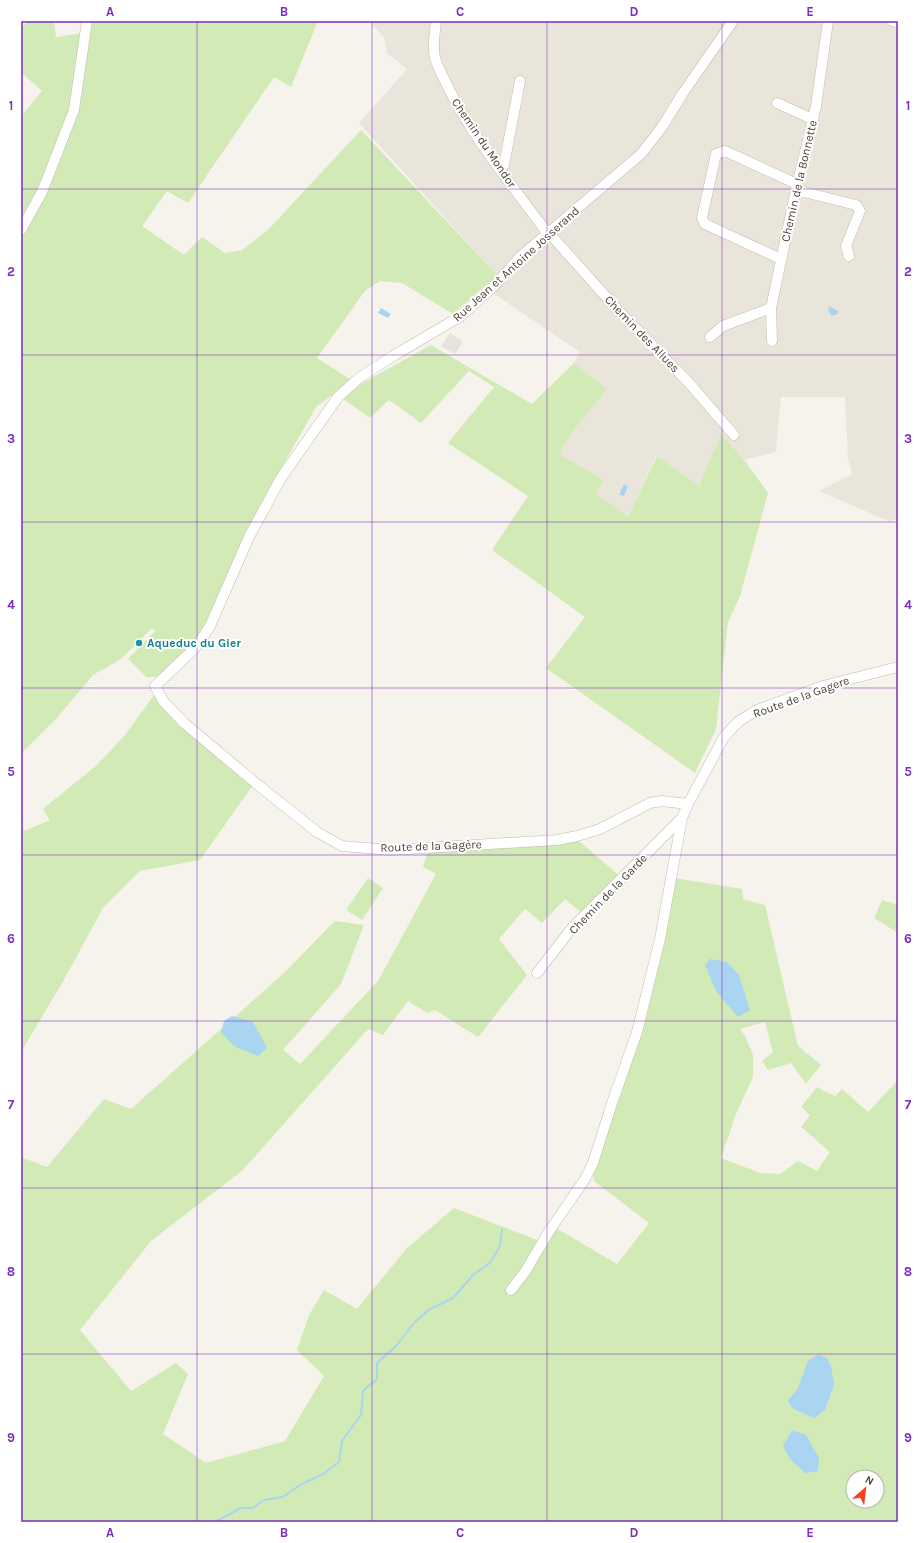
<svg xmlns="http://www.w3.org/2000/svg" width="919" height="1543" viewBox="0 0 919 1543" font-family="Karla,sans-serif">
<rect width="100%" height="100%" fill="#f6f3ec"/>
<path fill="#eae5da" d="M 374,21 L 898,21 L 898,517 L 891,522 L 819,491 L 852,474 L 848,459 L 845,397 L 781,397 L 776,452 L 744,460 L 721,435 L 699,486 L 656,456 L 628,516 L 596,494 L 604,480 L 559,454 L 574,430 L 607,389 L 574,363 L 580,352 L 484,287 L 496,274 L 359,123 L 407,69 L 387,53 L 384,37 L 371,24 Z"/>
<path fill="#e6e2dd" d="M 450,333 L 463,342 L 455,354 L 441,346 Z"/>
<path fill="#d2eab5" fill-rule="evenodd" d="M 29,21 L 54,21 L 56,37 L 90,32 L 91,21 L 318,21 L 291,87 L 274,77 L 188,203 L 167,191 L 142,226 L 184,255 L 202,237 L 225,253 L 242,250 L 268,230 L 361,130 L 497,275 L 453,314 L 402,283 L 380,281 L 365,291 L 317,358 L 359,385 L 431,345 L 532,404 L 574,363 L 607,389 L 574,430 L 559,454 L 604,480 L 596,494 L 628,516 L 657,456 L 699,486 L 721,434 L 744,460 L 768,493 L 740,596 L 728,622 L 716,729 L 695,773 L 546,668 L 585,617 L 492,550 L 528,496 L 448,443 L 494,387 L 469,371 L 421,423 L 389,400 L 370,418 L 335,393 L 316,407 L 259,507 L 233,561 L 199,639 L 158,677 L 146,677 L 128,659 L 155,631 L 152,628 L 121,659 L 93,675 L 56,719 L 21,754 L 21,116 L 42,91 L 21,72 L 21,27 Z
M 155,694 L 253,785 L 200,860 L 140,871 L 103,908 L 65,978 L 21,1052 L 21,824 L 24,831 L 50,820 L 43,809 L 98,764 L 125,735 Z
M 579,841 L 620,876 L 583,914 L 565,899 L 542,923 L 525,909 L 499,939 L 527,975 L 478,1037 L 435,1010 L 427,1013 L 408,1001 L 383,1035 L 368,1029 L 243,1170 L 151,1241 L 80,1330 L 131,1391 L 176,1363 L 188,1374 L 163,1434 L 206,1463 L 285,1441 L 324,1376 L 297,1350 L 309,1315 L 324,1290 L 357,1309 L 406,1249 L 454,1208 L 545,1243 L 556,1228 L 617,1264 L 649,1223 L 594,1181 L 593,1174 L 639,1033 L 675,878 L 742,889 L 743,899 L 765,905 L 798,1046 L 821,1065 L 806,1084 L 791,1063 L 768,1070 L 762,1061 L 773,1052 L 765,1022 L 740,1029 L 745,1036 L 753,1055 L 753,1077 L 736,1114 L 721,1158 L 760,1173 L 780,1174 L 798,1161 L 817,1171 L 830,1152 L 801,1127 L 810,1115 L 801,1107 L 817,1087 L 835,1096 L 842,1089 L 868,1112 L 898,1080 L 898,1522 L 21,1522 L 21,1157 L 47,1167 L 104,1099 L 131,1109 L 284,973 L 335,921 L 364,925 L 341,984 L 283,1050 L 300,1064 L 378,981 L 436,874 L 423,867 L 428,851 ZM 853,1477 L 877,1477 L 877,1501 L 853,1501 Z
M 368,878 L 383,888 L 362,920 L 346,910 Z
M 882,900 L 898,905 L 898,933 L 874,918 Z"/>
<path fill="#a9d4f2" d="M 829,306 L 838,311 L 838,314 L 832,316 L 828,310 Z
M 381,308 L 391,314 L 388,318 L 378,313 Z
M 624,484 L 628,486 L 624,496 L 619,495 Z
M 710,959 L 727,962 L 739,975 L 750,1010 L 738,1017 L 716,991 L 705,965 Z
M 232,1016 L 253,1022 L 267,1048 L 258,1056 L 234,1046 L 221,1032 L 224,1021 Z
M 818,1354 L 827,1358 L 831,1366 L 834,1385 L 825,1410 L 814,1418 L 792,1408 L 788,1400 L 797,1390 L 808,1361 Z
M 792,1430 L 806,1435 L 819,1458 L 818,1471 L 805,1473 L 790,1459 L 783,1446 Z"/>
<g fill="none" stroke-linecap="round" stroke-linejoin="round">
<path stroke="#a9d4f2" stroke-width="2" d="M 215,1522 L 241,1508 L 253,1508 L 264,1500 L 283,1497 L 300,1485 L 323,1474 L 339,1462 L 342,1441 L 361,1415 L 363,1391 L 377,1379 L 377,1363 L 396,1346 L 414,1323 L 430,1309 L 453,1298 L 473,1275 L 490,1263 L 500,1246 L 502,1229"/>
<defs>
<path id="minor" d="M 436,21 C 435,33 432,46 435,58 C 438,69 445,80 450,91 C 475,141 512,185 545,230 L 549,233 L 617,309 L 689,383 L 734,435
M 892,21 L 898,22
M 777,103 L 812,119
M 499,168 L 504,165 L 520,81
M 796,190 L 856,205 L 860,211 L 846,246 L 849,256
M 21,230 L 42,192 L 74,110 L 87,21
M 781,259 L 705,224 L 702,218 L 716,154 L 725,151 L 797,184
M 710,337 L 723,326 L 771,308
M 772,341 L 771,308 L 796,190 L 816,106 L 828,21
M 688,804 L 662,801 L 650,803 L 600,829 L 577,836 L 557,840 L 391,850 L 342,846 L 317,832 L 258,785 L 184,723 L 164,702 L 155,686 L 194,649 L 201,640 L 210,626 L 249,537 L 281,478 L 338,397 L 359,378 L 393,356 L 461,316 L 492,288 L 521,256 L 641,154 L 662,127 L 683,93 L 733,21
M 537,973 L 572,928 L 682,818
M 511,1290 L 525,1272 L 548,1233 L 585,1179 L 593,1163 L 612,1103 L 637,1032 L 660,939 L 682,818 L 688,804 L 724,737 L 738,722 L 757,710 L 823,686 L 898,667"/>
</defs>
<use href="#minor" stroke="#c2bbae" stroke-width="11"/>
<use href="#minor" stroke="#fff" stroke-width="10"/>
</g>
<path fill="none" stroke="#7b2cbf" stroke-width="1" stroke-opacity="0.55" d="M 197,21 L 197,1522M 372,21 L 372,1522M 547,21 L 547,1522M 722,21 L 722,1522M 21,189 L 898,189M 21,355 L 898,355M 21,522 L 898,522M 21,688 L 898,688M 21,855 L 898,855M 21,1021 L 898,1021M 21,1188 L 898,1188M 21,1354 L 898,1354"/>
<circle fill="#0f9aa8" stroke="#fff" stroke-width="1.5" cx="139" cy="643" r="4"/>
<g text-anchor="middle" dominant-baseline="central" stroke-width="4" stroke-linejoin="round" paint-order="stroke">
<g font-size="12" fill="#4b4439" stroke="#fff">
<text transform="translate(484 143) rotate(56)">Chemin du Mondor</text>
<text transform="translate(799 181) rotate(-77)">Chemin de la Bonnette</text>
<text transform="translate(516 264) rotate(-42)">Rue Jean et Antoine Josserand</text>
<text transform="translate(642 334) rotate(46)">Chemin des Allues</text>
<text transform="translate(801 697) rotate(-20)">Route de la Gagere</text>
<text transform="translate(431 846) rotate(-2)">Route de la Gagère</text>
<text transform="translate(608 894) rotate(-46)">Chemin de la Garde</text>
</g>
<g font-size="12" font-weight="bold" fill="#0d838f" stroke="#fff" text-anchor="start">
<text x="147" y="643">Aqueduc du Gier</text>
</g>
</g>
<rect width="919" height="1543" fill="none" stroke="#ffffff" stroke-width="44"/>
<g transform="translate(865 1489) rotate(28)"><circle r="19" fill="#ffffff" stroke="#b7b4b0"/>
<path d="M0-3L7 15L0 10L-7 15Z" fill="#fc3f1d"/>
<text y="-6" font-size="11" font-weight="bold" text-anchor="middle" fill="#4b4439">N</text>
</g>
<rect x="22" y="22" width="875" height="1499" fill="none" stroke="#7b2cbf" stroke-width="1.5"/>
<g font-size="13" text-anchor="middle" font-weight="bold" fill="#7b2cbf">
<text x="110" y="16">A</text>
<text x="284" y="16">B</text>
<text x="460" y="16">C</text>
<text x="634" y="16">D</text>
<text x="810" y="16">E</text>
<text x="11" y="110">1</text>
<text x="908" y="110">1</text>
<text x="11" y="276">2</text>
<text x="908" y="276">2</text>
<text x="11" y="443">3</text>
<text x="908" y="443">3</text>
<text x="11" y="609">4</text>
<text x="908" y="609">4</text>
<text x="11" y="776">5</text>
<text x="908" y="776">5</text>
<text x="11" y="943">6</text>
<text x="908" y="943">6</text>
<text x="11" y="1109">7</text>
<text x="908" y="1109">7</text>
<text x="11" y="1276">8</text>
<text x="908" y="1276">8</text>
<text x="11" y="1442">9</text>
<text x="908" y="1442">9</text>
<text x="110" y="1537">A</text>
<text x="284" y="1537">B</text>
<text x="460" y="1537">C</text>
<text x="634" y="1537">D</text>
<text x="810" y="1537">E</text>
</g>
</svg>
